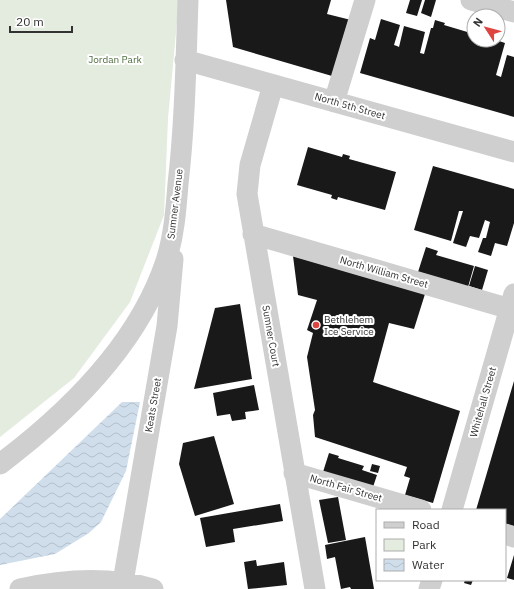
<svg xmlns="http://www.w3.org/2000/svg" width="514" height="589" viewBox="0 0 514 589" font-family="'IBM Plex Sans',sans-serif">
<defs>
<pattern id="water-waves" width="16" height="10" patternUnits="userSpaceOnUse"><rect width="16" height="10" fill="#d0deec"/><path d="M0 5q4-4 8 0t8 0" fill="none" stroke="#b3bfcb"/></pattern>
</defs>
<rect width="100%" height="100%" fill="#fff"/>
<path fill="#e4ebdf" d="M 0,0 L 179,0 L 168,118 L 164,215 L 130,302 L 74,378 L 0,437 Z"/>
<path fill="url(#water-waves)" d="M 122,402 L 140,402 L 126,471 L 101,522 L 89,533 L 55,554 L 0,565 L 0,519 Z"/>
<path fill="#191919" d="M 226,0 L 331,0 L 327,14 L 351,20 L 332,76 L 233,47 Z
M 410,0 L 422,0 L 417,16 L 406,13 Z
M 425,0 L 436,0 L 431,17 L 421,13 Z
M 381,19 L 400,25 L 394,45 L 397,46 L 399,47 L 404,26 L 425,32 L 420,53 L 424,54 L 431,28 L 433,28 L 435,20 L 445,23 L 444,25 L 474,34 L 474,40 L 496,40 L 505,43 L 496,75 L 501,77 L 507,55 L 514,57 L 514,117 L 360,73 L 370,38 L 375,40 Z
M 308,147 L 342,157 L 343,154 L 350,156 L 349,159 L 396,172 L 385,210 L 338,197 L 337,200 L 331,198 L 332,195 L 297,185 Z
M 433,166 L 514,189 L 514,223 L 507,246 L 495,243 L 491,256 L 478,252 L 483,238 L 486,238 L 490,222 L 485,220 L 479,238 L 470,236 L 466,247 L 453,243 L 463,211 L 459,211 L 451,241 L 414,230 Z
M 426,247 L 438,251 L 436,255 L 474,266 L 468,287 L 418,272 Z
M 293,256 L 425,294 L 414,329 L 389,323 L 373,382 L 460,411 L 433,503 L 405,495 L 410,478 L 404,476 L 407,467 L 315,437 L 313,415 L 315,410 L 307,357 L 313,333 L 307,330 L 317,300 L 298,295 Z
M 475,266 L 488,270 L 482,290 L 469,286 Z
M 240,304 L 252,379 L 194,389 L 215,308 Z
M 514,381 L 514,526 L 505,524 L 505,510 L 476,510 Z
M 254,385 L 259,410 L 245,412 L 246,419 L 232,421 L 230,414 L 217,416 L 213,393 Z
M 214,436 L 234,504 L 195,516 L 179,464 L 183,443 Z
M 329,453 L 339,456 L 338,458 L 364,466 L 362,470 L 377,475 L 373,487 L 323,472 Z
M 372,464 L 380,466 L 378,473 L 370,471 Z
M 338,497 L 346,540 L 328,543 L 319,500 Z
M 280,504 L 283,521 L 233,529 L 235,542 L 206,547 L 200,518 Z
M 365,537 L 374,589 L 351,589 L 350,587 L 341,589 L 335,557 L 327,559 L 325,545 Z
M 514,555 L 514,580 L 507,578 Z
M 256,560 L 257,566 L 284,562 L 287,585 L 248,589 L 244,562 Z
M 465,580 L 473,580 L 471,585 L 464,583 Z"/>
<g fill="none" stroke-linecap="round" stroke-linejoin="round">
<path stroke="#cfcfcf" stroke-width="21" d="M 471,0 L 514,12
M 185,60 L 514,152
M 273,85 L 250,165 L 247,194 L 315,589
M 334,102 L 365,0
M 253,234 L 514,310
M 0,464 C 69,412 138,345 166,261 C 174,236 176,210 178,184 C 185,123 186,61 188,0
M 294,473 L 421,510
M 452,510 L 514,294
M 505,534 L 514,537
M 123,582 L 167,326 L 173,259
M 20,589 C 65,579 109,576 153,589
M 429,589 L 432,580"/>
</g>
<circle fill="#de4440" stroke="#fff" stroke-width="1.5" cx="316" cy="325" r="4"/>
<g text-anchor="middle" dominant-baseline="central" stroke-width="4" stroke-linejoin="round" paint-order="stroke">
<g font-size="10" fill="#516d41" stroke="#fff">
<text x="115" y="59">Jordan Park</text>
</g>
<g font-size="10" fill="#323232" stroke="#fff">
<text transform="translate(350 106) rotate(16)">North 5th Street</text>
<text transform="translate(175 204) rotate(-83)">Sumner Avenue</text>
<text transform="translate(384 272) rotate(16)">North William Street</text>
<text transform="translate(271 336) rotate(80)">Sumner Court</text>
<text transform="translate(483 402) rotate(-74)">Whitehall Street</text>
<text transform="translate(153 405) rotate(-80)">Keats Street</text>
<text transform="translate(346 488) rotate(16)">North Fair Street</text>
</g>
<g font-size="10" fill="#323232" stroke="#fff" text-anchor="start">
<text x="324" y="319">Bethlehem<tspan x="324" dy="12">Ice Service</tspan></text>
</g>
</g>
<rect x="376" y="509" width="130" height="72" fill="#ffffff" stroke="#adadad"/>
<rect x="384" y="522" width="20" height="6" fill="#cfcfcf" stroke="#adadad"/>
<text x="412" y="529" font-size="12" fill="#323232">Road</text>
<rect x="384" y="539" width="20" height="12" fill="#e4ebdf" stroke="#adadad"/>
<text x="412" y="549" font-size="12" fill="#323232">Park</text>
<rect x="384" y="559" width="20" height="12" fill="url(#water-waves)" stroke="#adadad"/>
<text x="412" y="569" font-size="12" fill="#323232">Water</text>
<g transform="translate(486 28) rotate(306)"><circle r="19" fill="#ffffff" stroke="#adadad"/>
<path d="M0-3L7 15L0 10L-7 15Z" fill="#de4440"/>
<text y="-6" font-size="11" font-weight="bold" text-anchor="middle" fill="#323232">N</text>
</g>
<path d="M10 26v6h62v-6" fill="none" stroke="#323232" stroke-width="2"/>
<text x="16" y="26" font-size="12" fill="#323232" stroke="#ffffff" stroke-width="3" paint-order="stroke">20 m</text>
</svg>
